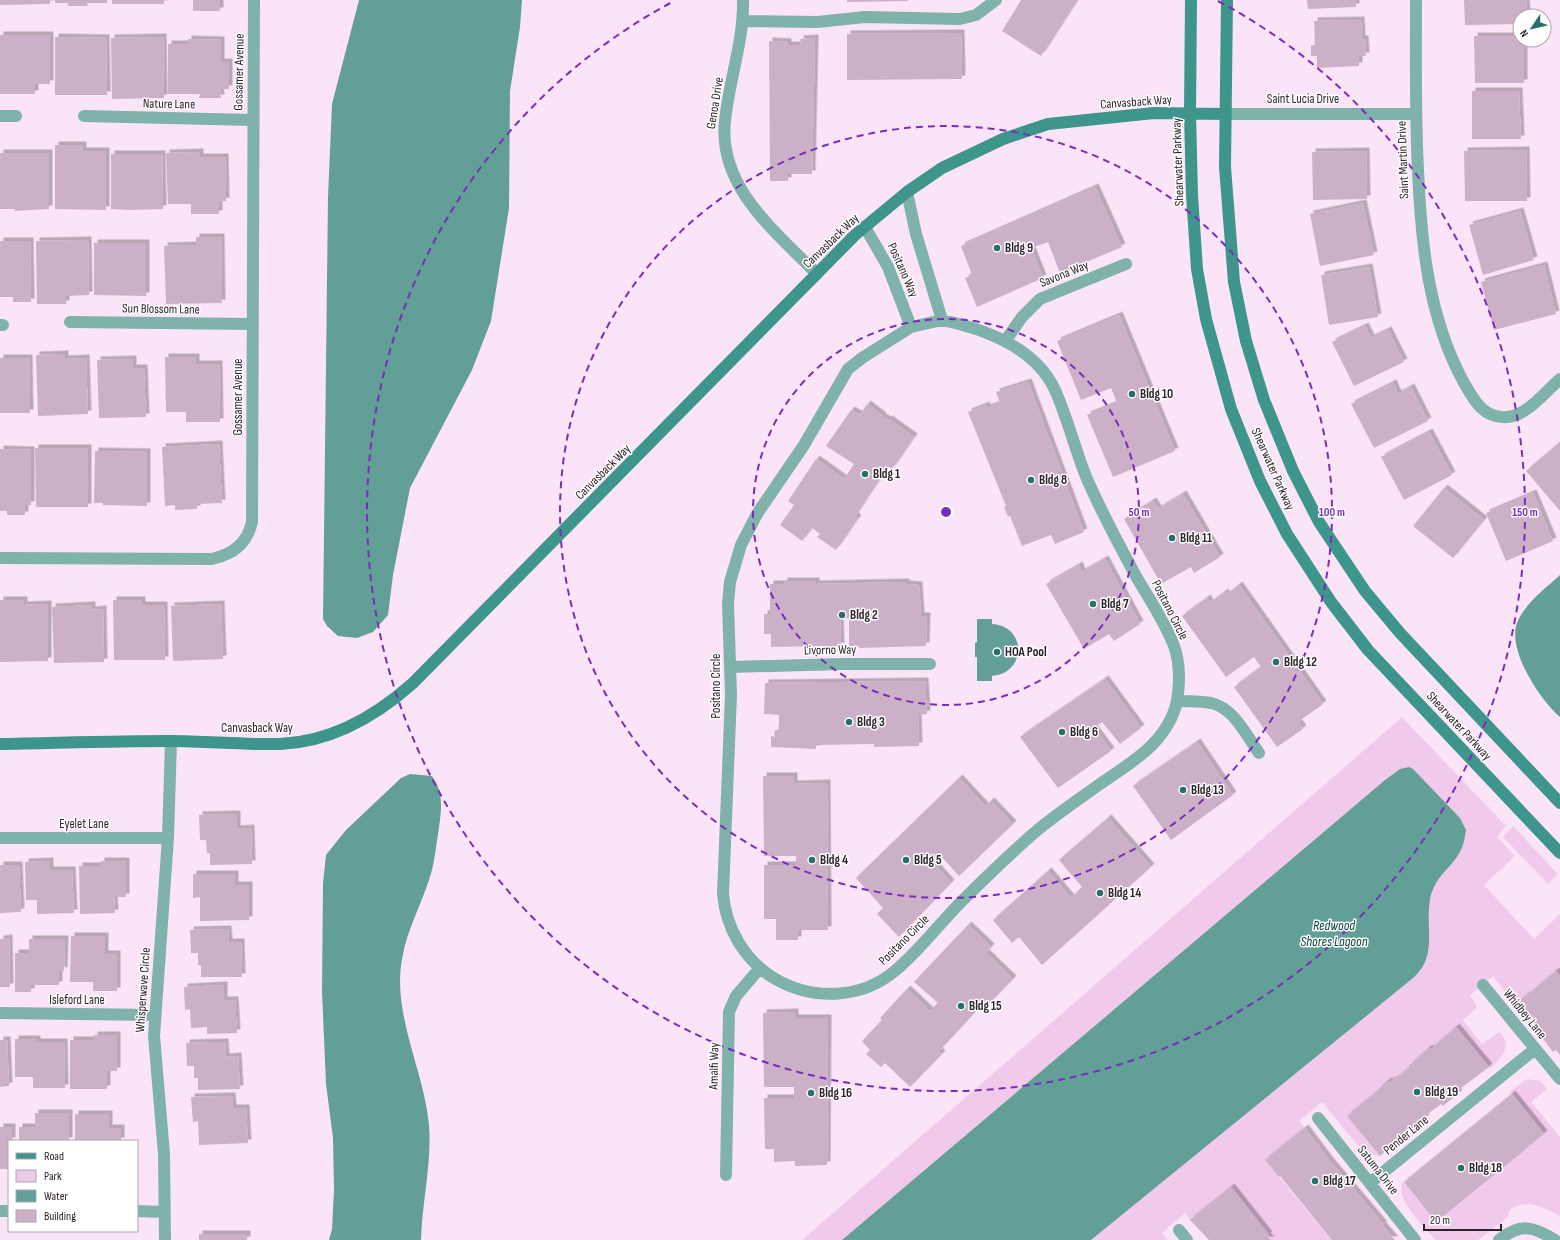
<svg xmlns="http://www.w3.org/2000/svg" width="1560" height="1240" viewBox="0 0 1560 1240" font-family="'Sofia Sans Condensed',sans-serif">
<defs>
<filter id="shadow"><feDropShadow dx="3.5" dy="-3.5" stdDeviation="0" flood-color="#0004"/></filter>
</defs>
<rect width="100%" height="100%" fill="#fce4f8"/>
<path fill="#f1caeb" d="M 1402,717 L 1506,826 L 1497,837 L 1515,856 L 1484,885 L 1534,939 L 1560,914 L 1560,976 L 1556,971 L 1530,991 L 1531,992 L 1515,1005 L 1493,976 L 1470,995 L 1476,1004 L 1477,1008 L 1463,1020 L 1482,1044 L 1499,1032 C 1514,1045 1501,1059 1490,1069 L 1456,1027 L 1431,1049 L 1429,1048 L 1409,1064 L 1410,1067 L 1389,1082 L 1388,1081 L 1379,1089 L 1379,1090 L 1348,1116 L 1380,1156 L 1369,1154 L 1362,1150 L 1322,1102 L 1299,1121 L 1305,1128 L 1265,1160 L 1332,1240 L 1271,1240 L 1267,1236 L 1190,1220 L 1185,1213 L 1162,1233 L 1168,1240 L 1091,1240 L 1422,970 L 1430,901 L 1434,886 L 1441,873 L 1461,851 L 1466,830 L 1459,818 L 1413,769 L 1400,769 L 1385,780 L 842,1240 L 802,1240 Z
M 1513,826 L 1558,874 L 1548,884 L 1503,837 Z
M 1527,1079 L 1540,1081 L 1546,1087 L 1546,1090 L 1531,1102 L 1560,1137 L 1560,1216 C 1546,1208 1523,1197 1509,1211 L 1508,1217 L 1478,1240 L 1435,1240 C 1424,1226 1396,1201 1402,1183 L 1404,1182 L 1435,1221 L 1544,1134 L 1510,1091 Z"/>
<path fill="#629f97" d="M 359,0 L 522,0 L 520,27 L 510,91 L 509,208 L 491,321 L 472,370 L 410,488 L 393,575 L 388,615 L 373,632 L 357,638 L 338,636 L 327,626 L 323,619 L 328,197 L 332,104 Z
M 1560,575 L 1560,717 C 1540,700 1507,650 1517,623 C 1525,603 1545,589 1560,575 Z
M 977,619 L 992,619 L 992,624 C 1027,626 1027,673 992,676 L 992,681 L 977,681 L 977,657 L 975,657 L 975,643 L 977,642 Z
M 1409,767 L 1413,769 L 1460,818 L 1466,830 C 1465,836 1464,844 1461,850 C 1451,870 1435,874 1430,900 C 1425,928 1438,957 1413,978 L 1091,1240 L 842,1240 L 1385,780 L 1400,769 Z
M 410,774 L 432,776 C 445,793 441,814 438,834 C 436,846 435,858 432,870 C 424,900 407,928 402,959 C 392,1015 424,1070 429,1125 C 432,1163 422,1202 421,1240 L 329,1240 L 332,1229 L 334,1190 L 333,1138 L 326,1084 L 322,992 L 323,883 L 326,855 L 346,830 L 401,778 Z"/>
<path fill="#ccb0c8" filter="url(#shadow)" d="M 0,0 L 50,0 L 50,4 L 0,5 Z
M 55,0 L 107,0 L 107,3 L 87,3 L 88,6 L 68,6 L 68,3 L 55,3 Z
M 112,0 L 164,0 L 164,4 L 112,4 Z
M 193,0 L 220,0 L 220,11 L 193,11 Z
M 847,0 L 908,0 L 908,1 L 847,2 Z
M 1021,0 L 1077,0 L 1041,56 L 1002,31 Z
M 1307,0 L 1356,0 L 1356,7 L 1308,9 Z
M 1464,0 L 1526,0 L 1527,16 L 1520,16 L 1520,24 L 1465,25 Z
M 1361,20 L 1362,39 L 1365,39 L 1366,56 L 1359,56 L 1359,66 L 1317,68 L 1317,56 L 1311,56 L 1311,45 L 1315,45 L 1314,21 Z
M 961,33 L 962,79 L 847,80 L 847,34 Z
M 0,35 L 50,35 L 50,84 L 35,84 L 35,94 L 0,94 Z
M 1474,36 L 1520,36 L 1520,40 L 1524,40 L 1524,83 L 1475,83 Z
M 55,37 L 106,38 L 107,95 L 55,95 Z
M 163,37 L 164,98 L 112,99 L 111,38 Z
M 815,38 L 812,174 L 788,174 L 788,181 L 770,181 L 769,41 L 788,42 L 788,45 L 801,45 L 800,39 Z
M 188,39 L 221,40 L 221,62 L 229,62 L 229,89 L 220,89 L 221,98 L 199,98 L 200,94 L 168,94 L 168,44 L 188,44 Z
M 1472,91 L 1519,91 L 1521,139 L 1472,139 Z
M 55,145 L 83,145 L 83,151 L 106,151 L 106,210 L 55,209 Z
M 1526,150 L 1527,201 L 1465,201 L 1464,151 Z
M 1366,151 L 1367,199 L 1313,200 L 1312,152 Z
M 200,152 L 200,157 L 225,157 L 226,201 L 219,202 L 219,214 L 191,214 L 191,204 L 168,204 L 166,153 Z
M 0,153 L 49,153 L 49,209 L 14,211 L 15,209 L 0,209 Z
M 111,154 L 162,154 L 163,209 L 129,210 L 111,209 Z
M 1095,187 L 1122,247 L 1060,273 L 1048,242 L 1031,248 L 1043,278 L 977,307 L 965,278 L 972,275 L 961,246 Z
M 1363,203 L 1374,255 L 1320,266 L 1310,214 Z
M 1520,211 L 1534,260 L 1483,275 L 1469,225 Z
M 196,237 L 221,237 L 222,303 L 166,304 L 164,246 L 196,245 Z
M 88,240 L 89,295 L 66,296 L 66,304 L 37,304 L 36,241 Z
M 0,241 L 30,241 L 31,302 L 13,302 L 13,297 L 0,297 Z
M 94,243 L 146,243 L 146,296 L 94,295 Z
M 1544,265 L 1556,314 L 1494,330 L 1481,282 Z
M 1369,267 L 1378,317 L 1329,325 L 1321,275 Z
M 1119,315 L 1175,451 L 1113,477 L 1087,415 L 1117,403 L 1111,388 L 1081,400 L 1057,341 Z
M 1365,326 L 1371,338 L 1388,330 L 1404,362 L 1354,386 L 1332,342 Z
M 65,354 L 65,359 L 86,358 L 88,414 L 38,416 L 36,355 Z
M 165,357 L 196,357 L 196,364 L 219,364 L 220,422 L 186,422 L 186,412 L 166,412 Z
M 0,358 L 29,358 L 30,413 L 0,413 Z
M 133,359 L 133,368 L 144,368 L 146,417 L 99,418 L 97,360 Z
M 1028,382 L 1084,532 L 1055,544 L 1051,535 L 1022,546 L 1010,516 L 1008,517 L 1004,507 L 1006,506 L 968,412 L 986,405 L 987,408 L 1000,403 L 996,392 Z
M 1393,383 L 1398,394 L 1411,387 L 1428,421 L 1374,448 L 1351,404 Z
M 867,404 L 883,416 L 882,417 L 888,420 L 889,419 L 914,437 L 892,469 L 888,466 L 855,516 L 858,518 L 836,550 L 817,537 L 820,534 L 812,528 L 802,541 L 780,525 L 794,505 L 788,501 L 816,459 L 844,479 L 854,464 L 826,446 L 851,410 L 860,415 Z
M 1429,432 L 1452,475 L 1404,500 L 1381,457 Z
M 1560,442 L 1560,511 L 1526,471 Z
M 219,444 L 222,503 L 197,504 L 197,509 L 175,510 L 175,505 L 165,506 L 162,447 Z
M 35,448 L 88,448 L 88,507 L 36,507 Z
M 0,449 L 31,450 L 31,505 L 25,505 L 25,515 L 7,515 L 7,511 L 0,511 Z
M 95,451 L 147,452 L 147,506 L 103,505 L 103,503 L 94,503 Z
M 1444,488 L 1484,520 L 1453,558 L 1413,526 Z
M 1533,493 L 1553,541 L 1506,561 L 1486,513 Z
M 1183,494 L 1220,557 L 1194,573 L 1191,567 L 1161,584 L 1124,519 L 1153,501 L 1158,509 Z
M 1105,559 L 1140,624 L 1114,641 L 1109,634 L 1084,649 L 1046,584 L 1079,565 L 1082,572 Z
M 784,581 L 816,581 L 816,584 L 906,582 L 906,584 L 919,585 L 921,616 L 927,616 L 926,646 L 859,648 L 859,646 L 849,646 L 849,618 L 840,619 L 841,646 L 834,646 L 834,649 L 823,650 L 823,646 L 771,647 L 771,634 L 764,634 L 764,614 L 770,614 L 770,584 L 784,584 Z
M 1239,585 L 1323,704 L 1298,722 L 1303,729 L 1277,747 L 1234,687 L 1261,667 L 1254,657 L 1226,677 L 1182,616 L 1207,598 L 1210,603 L 1225,592 L 1226,595 Z
M 0,600 L 24,600 L 24,605 L 48,604 L 48,661 L 0,662 Z
M 113,600 L 142,600 L 142,605 L 164,605 L 165,660 L 114,660 Z
M 221,604 L 223,659 L 173,661 L 171,606 Z
M 92,605 L 92,610 L 103,609 L 104,662 L 54,663 L 52,607 Z
M 1105,679 L 1141,728 L 1120,744 L 1102,722 L 1094,728 L 1111,751 L 1058,788 L 1020,737 Z
M 925,681 L 927,714 L 918,715 L 919,746 L 874,747 L 874,744 L 816,745 L 816,749 L 771,747 L 771,736 L 775,737 L 775,730 L 779,730 L 779,715 L 764,714 L 765,683 Z
M 1197,742 L 1233,795 L 1171,840 L 1133,786 Z
M 763,776 L 794,776 L 794,784 L 827,783 L 828,930 L 798,930 L 798,940 L 776,940 L 776,919 L 764,919 L 764,865 L 796,865 L 796,856 L 764,856 Z
M 959,778 L 985,806 L 991,801 L 1013,824 L 959,876 L 941,856 L 933,863 L 951,883 L 899,937 L 877,914 L 883,908 L 856,878 Z
M 237,814 L 237,829 L 251,828 L 252,864 L 210,865 L 210,853 L 207,853 L 206,840 L 200,840 L 199,815 Z
M 1108,818 L 1151,867 L 1042,965 L 1019,937 L 1012,943 L 993,920 L 1048,871 L 1071,898 L 1082,887 L 1059,860 Z
M 50,861 L 50,870 L 72,870 L 74,913 L 37,914 L 37,900 L 26,900 L 25,862 Z
M 101,861 L 126,861 L 126,897 L 114,897 L 115,913 L 80,914 L 79,866 L 101,866 Z
M 0,865 L 19,865 L 21,912 L 0,913 Z
M 193,874 L 235,874 L 235,885 L 249,885 L 249,920 L 200,921 L 200,897 L 193,898 Z
M 968,925 L 991,947 L 986,953 L 1013,979 L 981,1012 L 978,1009 L 939,1051 L 942,1054 L 910,1087 L 885,1063 L 881,1067 L 866,1054 L 870,1050 L 862,1041 L 882,1020 L 880,1018 L 907,989 L 930,1011 L 938,1003 L 914,982 Z
M 228,929 L 229,942 L 241,942 L 242,977 L 201,977 L 201,965 L 198,965 L 198,953 L 191,953 L 190,930 Z
M 71,936 L 105,936 L 105,954 L 117,954 L 117,991 L 93,991 L 93,982 L 70,982 Z
M 9,938 L 10,987 L 0,987 L 0,939 Z
M 29,939 L 65,939 L 64,971 L 59,970 L 59,985 L 31,985 L 31,992 L 15,992 L 15,953 L 29,953 Z
M 1556,971 L 1560,976 L 1560,1055 L 1556,1050 L 1553,1052 L 1541,1036 L 1543,1034 L 1516,1004 Z
M 224,985 L 224,1000 L 235,1000 L 237,1033 L 207,1034 L 207,1027 L 191,1028 L 190,1009 L 185,1010 L 184,987 Z
M 795,1012 L 795,1018 L 828,1018 L 827,1165 L 795,1166 L 795,1161 L 774,1162 L 774,1149 L 765,1149 L 764,1098 L 794,1098 L 794,1087 L 764,1087 L 763,1013 Z
M 1456,1027 L 1489,1067 L 1457,1091 L 1459,1093 L 1443,1106 L 1441,1104 L 1425,1116 L 1426,1118 L 1394,1142 L 1395,1143 L 1380,1156 L 1347,1116 L 1379,1090 L 1378,1089 L 1388,1081 L 1389,1082 L 1395,1079 L 1410,1067 L 1409,1065 L 1429,1048 L 1431,1049 Z
M 94,1035 L 117,1035 L 117,1071 L 107,1071 L 107,1089 L 70,1089 L 70,1040 L 94,1040 Z
M 15,1039 L 37,1039 L 37,1042 L 64,1042 L 65,1088 L 33,1088 L 33,1077 L 15,1077 Z
M 0,1040 L 7,1040 L 9,1086 L 0,1087 Z
M 225,1042 L 226,1057 L 238,1056 L 240,1089 L 198,1090 L 198,1078 L 194,1078 L 194,1066 L 187,1066 L 186,1043 Z
M 1512,1094 L 1544,1134 L 1436,1222 L 1404,1182 Z
M 232,1096 L 233,1108 L 246,1108 L 248,1143 L 199,1145 L 198,1121 L 193,1122 L 191,1097 Z
M 35,1113 L 69,1113 L 69,1141 L 19,1141 L 19,1127 L 35,1127 Z
M 75,1114 L 109,1114 L 109,1128 L 121,1128 L 121,1141 L 75,1141 Z
M 0,1127 L 12,1127 L 12,1141 L 9,1141 L 9,1169 L 0,1169 Z
M 1305,1128 L 1329,1160 L 1384,1225 L 1382,1225 L 1395,1240 L 1332,1240 L 1280,1176 L 1279,1177 L 1265,1160 Z
M 1231,1187 L 1269,1235 L 1267,1236 L 1271,1240 L 1209,1240 L 1190,1220 Z
M 199,1234 L 247,1234 L 247,1240 L 199,1240 Z"/>
<g fill="none" stroke-linecap="round" stroke-linejoin="round">
<path stroke="#7eb2ab" stroke-width="12" d="M 743,0 C 744,41 729,80 725,121 C 718,187 775,231 817,274
M 1416,0 C 1416,57 1415,113 1418,170 C 1421,242 1428,316 1463,381 C 1473,399 1483,419 1507,417 C 1527,416 1546,391 1560,379
M 743,21 L 817,22 L 865,17 L 960,19 L 976,15 L 996,0
M 1225,114 L 1415,114
M 0,116 L 16,116
M 84,116 L 252,120
M 907,192 L 916,234 L 942,320
M 865,227 L 888,267 L 911,327
M 942,320 C 985,329 1035,347 1055,390 C 1068,419 1075,450 1087,479 C 1102,513 1119,545 1137,578 C 1150,600 1165,622 1174,646 C 1180,662 1180,684 1177,701 C 1168,742 1132,762 1100,784 C 1078,800 1054,816 1034,833 C 1009,855 984,879 961,902 C 939,924 920,950 896,970 C 861,1000 811,1001 772,977 C 744,959 726,928 723,894 L 731,695 L 728,603 L 730,582 L 741,545 L 757,514 L 804,445 L 848,369 L 862,358 L 911,327 Z
M 70,322 L 251,324
M 0,325 L 3,325
M 1006,340 L 1022,317 L 1040,299 L 1126,264
M 0,558 L 212,559 C 233,554 247,544 252,522 L 254,0
M 730,667 L 843,664 L 930,664
M 1177,701 C 1188,701 1200,701 1211,703 C 1234,708 1246,735 1259,753
M 0,838 L 168,838
M 1483,985 L 1560,1079
M 0,1013 L 155,1015
M 1318,1118 L 1415,1240
M 726,1175 L 729,1012 L 736,996 L 760,968
M 1370,1183 L 1535,1049
M 0,1211 L 9,1211
M 137,1211 L 164,1212
M 1179,1230 L 1187,1240
M 165,1240 L 164,1154 L 154,1036 L 168,838 L 171,741
M 1499,1240 C 1520,1223 1533,1226 1555,1240"/>
<path stroke="#3e958b" stroke-width="12" d="M 1191,0 L 1190,114 L 1192,195 L 1197,269 L 1206,319 L 1231,409 L 1260,481 L 1287,534 L 1331,602 L 1368,650 L 1560,853
M 1227,0 L 1225,167 L 1234,282 L 1246,341 L 1264,400 L 1293,471 L 1319,522 L 1365,591 L 1400,633 L 1560,803
M 0,744 C 57,743 114,741 170,741 C 207,741 243,745 280,744 C 331,742 376,716 413,683 L 855,235 L 907,192 L 942,168 L 1003,139 L 1048,124 L 1154,113 L 1225,114"/>
</g>
<g fill="none" stroke="#7b2cbf" stroke-width="2" stroke-dasharray="7 5">
<circle cx="946" cy="512" r="193"/>
<circle cx="946" cy="512" r="386"/>
<path d="M1218 1A579 579 0 1 1 674 1"/>
</g>
<g fill="#287069" stroke="#fff" stroke-width="1.5">
<circle cx="997" cy="248" r="4"/>
<circle cx="1132" cy="394" r="4"/>
<circle cx="865" cy="474" r="4"/>
<circle cx="1031" cy="480" r="4"/>
<circle cx="1172" cy="538" r="4"/>
<circle cx="1093" cy="604" r="4"/>
<circle cx="842" cy="615" r="4"/>
<circle cx="997" cy="652" r="4"/>
<circle cx="1276" cy="662" r="4"/>
<circle cx="849" cy="722" r="4"/>
<circle cx="1062" cy="732" r="4"/>
<circle cx="1183" cy="790" r="4"/>
<circle cx="812" cy="860" r="4"/>
<circle cx="906" cy="860" r="4"/>
<circle cx="1100" cy="893" r="4"/>
<circle cx="961" cy="1006" r="4"/>
<circle cx="1417" cy="1092" r="4"/>
<circle cx="811" cy="1093" r="4"/>
<circle cx="1461" cy="1168" r="4"/>
<circle cx="1315" cy="1181" r="4"/>
</g>
<g text-anchor="middle" dominant-baseline="central" stroke-width="3" stroke-linejoin="round" paint-order="stroke">
<g font-size="13" fill="#2e232d" stroke="#fff">
<text transform="translate(239 72) rotate(-89)">Gossamer Avenue</text>
<text x="1303" y="99">Saint Lucia Drive</text>
<text transform="translate(1136 102) rotate(-4)">Canvasback Way</text>
<text transform="translate(715 103) rotate(-81)">Genoa Drive</text>
<text transform="translate(169 104) rotate(1)">Nature Lane</text>
<text transform="translate(1403 160) rotate(-92)">Saint Martin Drive</text>
<text transform="translate(1178 162) rotate(-92)">Shearwater Parkway</text>
<text transform="translate(831 241) rotate(-44)">Canvasback Way</text>
<text transform="translate(903 270) rotate(66)">Positano Way</text>
<text transform="translate(1064 274) rotate(-22)">Savona Way</text>
<text transform="translate(161 309) rotate(1)">Sun Blossom Lane</text>
<text transform="translate(238 397) rotate(-90)">Gossamer Avenue</text>
<text transform="translate(1273 469) rotate(66)">Shearwater Parkway</text>
<text transform="translate(603 472) rotate(-45)">Canvasback Way</text>
<text transform="translate(1170 610) rotate(63)">Positano Circle</text>
<text transform="translate(830 650) rotate(-1)">Livorno Way</text>
<text transform="translate(716 686) rotate(-90)">Positano Circle</text>
<text transform="translate(1459 726) rotate(47)">Shearwater Parkway</text>
<text x="257" y="728">Canvasback Way</text>
<text x="84" y="824">Eyelet Lane</text>
<text transform="translate(904 940) rotate(-45)">Positano Circle</text>
<text transform="translate(143 990) rotate(-86)">Whisperwave Circle</text>
<text x="77" y="1000">Isleford Lane</text>
<text transform="translate(1525 1014) rotate(51)">Whidbey Lane</text>
<text transform="translate(714 1066) rotate(-89)">Amalfi Way</text>
<text transform="translate(1406 1135) rotate(-39)">Pender Lane</text>
<text transform="translate(1378 1170) rotate(52)">Satuma Drive</text>
</g>
<g font-size="13" font-weight="bold" fill="#2e232d" stroke="#fff" text-anchor="start">
<text x="1005" y="248">Bldg 9</text>
<text x="1140" y="394">Bldg 10</text>
<text x="873" y="474">Bldg 1</text>
<text x="1039" y="480">Bldg 8</text>
<text x="1180" y="538">Bldg 11</text>
<text x="1101" y="604">Bldg 7</text>
<text x="850" y="615">Bldg 2</text>
<text x="1005" y="652">HOA Pool</text>
<text x="1284" y="662">Bldg 12</text>
<text x="857" y="722">Bldg 3</text>
<text x="1070" y="732">Bldg 6</text>
<text x="1191" y="790">Bldg 13</text>
<text x="820" y="860">Bldg 4</text>
<text x="914" y="860">Bldg 5</text>
<text x="1108" y="893">Bldg 14</text>
<text x="969" y="1006">Bldg 15</text>
<text x="1425" y="1092">Bldg 19</text>
<text x="819" y="1093">Bldg 16</text>
<text x="1469" y="1168">Bldg 18</text>
<text x="1323" y="1181">Bldg 17</text>
</g>
<g font-size="14" font-style="italic" fill="#07423c" stroke="#fff">
<text x="1334" y="925">Redwood<tspan x="1334" dy="16">Shores Lagoon</tspan></text>
</g>
</g>
<circle cx="946" cy="512" r="6" fill="#7b2cbf" stroke="#fff" stroke-width="2"/>
<g font-size="12" text-anchor="middle" font-weight="bold" fill="#7b2cbf" stroke="#fff" stroke-width="3" stroke-linejoin="round" paint-order="stroke">
<text x="1139" y="516">50 m</text>
<text x="1332" y="516">100 m</text>
<text x="1525" y="516">150 m</text>
</g>
<rect x="8" y="1140" width="130" height="92" fill="#ffffff" stroke="#aba7ab"/>
<rect x="16" y="1153" width="20" height="6" fill="#3e958b" stroke="#aba7ab"/>
<text x="44" y="1160" font-size="12" fill="#2e232d">Road</text>
<rect x="16" y="1170" width="20" height="12" fill="#f1caeb" stroke="#aba7ab"/>
<text x="44" y="1180" font-size="12" fill="#2e232d">Park</text>
<rect x="16" y="1190" width="20" height="12" fill="#629f97" stroke="#aba7ab"/>
<text x="44" y="1200" font-size="12" fill="#2e232d">Water</text>
<rect x="16" y="1210" width="20" height="12" fill="#ccb0c8" stroke="#aba7ab"/>
<text x="44" y="1220" font-size="12" fill="#2e232d">Building</text>
<g transform="translate(1532 28) rotate(235)"><circle r="19" fill="#ffffff" stroke="#aba7ab"/>
<path d="M0-3L7 15L0 10L-7 15Z" fill="#287069"/>
<text y="-6" font-size="11" font-weight="bold" text-anchor="middle" fill="#2e232d">N</text>
</g>
<path d="M1424 1224v6h77v-6" fill="none" stroke="#2e232d" stroke-width="2"/>
<text x="1430" y="1224" font-size="12" fill="#2e232d" stroke="#ffffff" stroke-width="3" paint-order="stroke">20 m</text>
</svg>
